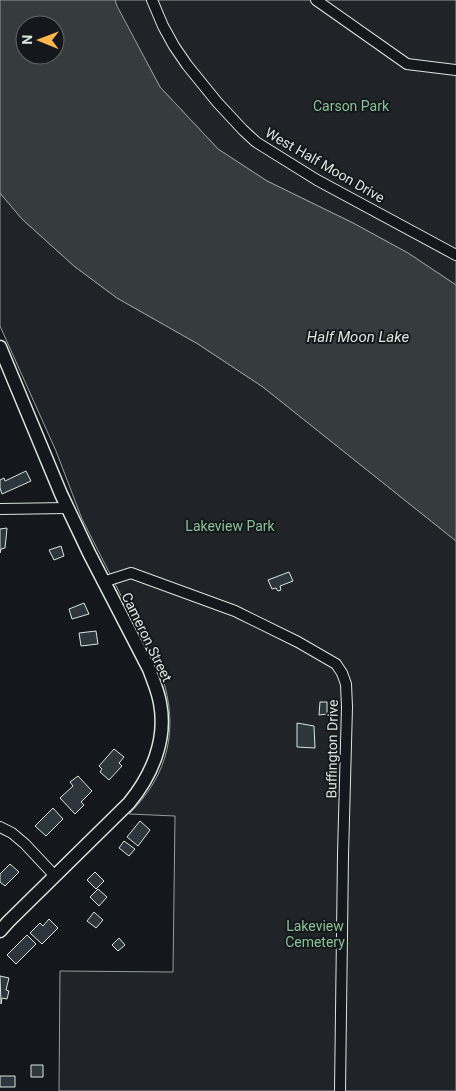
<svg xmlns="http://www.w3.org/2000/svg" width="456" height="1091" viewBox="0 0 456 1091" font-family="Roboto,sans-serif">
<rect width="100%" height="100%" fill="#14181c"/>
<path fill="#202428" stroke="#939e99" d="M 115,0 L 456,0 L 456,285 L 408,253 L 353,223 L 267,181 L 218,149 L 160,87 L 116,6 Z
M 0,193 L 22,219 L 74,266 L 117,298 L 198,344 L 263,387 L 456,541 L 456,1091 L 59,1091 L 60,971 L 173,972 L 175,816 L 129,814 C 169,774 179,729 162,676 L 82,519 L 56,451 L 0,326 Z"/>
<path fill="#363b3e" stroke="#939e99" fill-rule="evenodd" d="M 0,0 L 115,0 L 117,6 L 160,87 L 218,149 L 267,181 L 353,223 L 408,253 L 456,285 L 456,541 L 263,387 L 198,344 L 117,298 L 74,266 L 22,219 L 0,193 ZM 25,25 L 55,25 L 55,55 L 25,55 Z"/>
<path fill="#2c363c" stroke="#d8e6dc" d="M 26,471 L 31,481 L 2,494 L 0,488 L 0,480 L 4,478 L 5,481 Z
M 7,528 L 5,548 L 1,549 L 0,553 L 0,529 Z
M 61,546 L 64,556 L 54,560 L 49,550 Z
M 289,572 L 293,581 L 280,586 L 281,590 L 278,591 L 276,588 L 272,589 L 268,580 Z
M 84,603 L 89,614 L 72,619 L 69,609 Z
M 96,631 L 98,644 L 81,646 L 79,633 Z
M 320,702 L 327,702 L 327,714 L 319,715 Z
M 297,723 L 314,726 L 315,748 L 297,747 Z
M 114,749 L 124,757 L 119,763 L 122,766 L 109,780 L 100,772 L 102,769 L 99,766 Z
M 78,776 L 92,791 L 81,802 L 84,805 L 75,814 L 60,798 L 73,786 L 70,782 Z
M 53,808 L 63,819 L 46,836 L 35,826 Z
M 140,821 L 150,830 L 138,846 L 127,837 Z
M 124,841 L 135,849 L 129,856 L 119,848 Z
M 10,864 L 19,872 L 5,886 L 0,882 L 0,874 Z
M 95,872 L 104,881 L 96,889 L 87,880 Z
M 98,889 L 107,897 L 99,906 L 90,897 Z
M 94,912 L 103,920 L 96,928 L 87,921 Z
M 49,919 L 58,928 L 42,944 L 30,933 L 40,923 L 43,926 Z
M 27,935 L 36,944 L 16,964 L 7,955 Z
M 119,938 L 125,945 L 118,951 L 112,945 Z
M 0,976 L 9,978 L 6,990 L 9,991 L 7,999 L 2,998 L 1,1004 Z
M 31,1065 L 43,1065 L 43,1077 L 31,1077 Z
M 0,1076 L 15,1076 L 15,1087 L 0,1087 Z"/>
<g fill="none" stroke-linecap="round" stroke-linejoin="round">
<defs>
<path id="minor" d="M 152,0 L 163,26 L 174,46 L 187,65 L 217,102 L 243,130 L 256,142 L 317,180 L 456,255
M 316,0 L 407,64 L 456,70
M 0,509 L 67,508
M 103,582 L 131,573 L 235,611 L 298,642 L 336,664 L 342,673 L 346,684 L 347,707 L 343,855 L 340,1091
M 0,827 L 12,833 L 25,844 L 55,876"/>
<path id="major" d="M 0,347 L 61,494 L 89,553 L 149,669 C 153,680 158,691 160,703 C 167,740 152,775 129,803 L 8,922 L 0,931"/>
</defs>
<use href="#minor" stroke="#d8e6dc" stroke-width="12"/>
<use href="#major" stroke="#d8e6dc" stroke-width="15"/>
<use href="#minor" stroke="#14181c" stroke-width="10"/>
<use href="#major" stroke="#14181c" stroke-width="12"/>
</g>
<g text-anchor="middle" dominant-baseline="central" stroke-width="4" stroke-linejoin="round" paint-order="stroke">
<g font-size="14" fill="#8ac095" stroke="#14181c">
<text x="351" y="106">Carson Park</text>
<text x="230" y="526">Lakeview Park</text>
<text x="315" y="926">Lakeview<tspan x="315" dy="16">Cemetery</tspan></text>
</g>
<g font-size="14" fill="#d8e6dc" stroke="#14181c">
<text transform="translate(325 165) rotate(30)">West Half Moon Drive</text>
<text transform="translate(147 637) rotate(64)">Cameron Street</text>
<text transform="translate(332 749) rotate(-89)">Buffington Drive</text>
</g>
<g font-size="15" font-style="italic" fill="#d8e6dc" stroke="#14181c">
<text x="358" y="337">Half Moon Lake</text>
</g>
</g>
<g transform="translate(40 40) rotate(271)"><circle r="24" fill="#14181c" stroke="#626a69"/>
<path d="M0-4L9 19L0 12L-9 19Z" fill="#ffb74d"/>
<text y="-8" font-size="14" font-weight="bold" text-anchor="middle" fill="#d8e6dc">N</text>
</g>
</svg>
